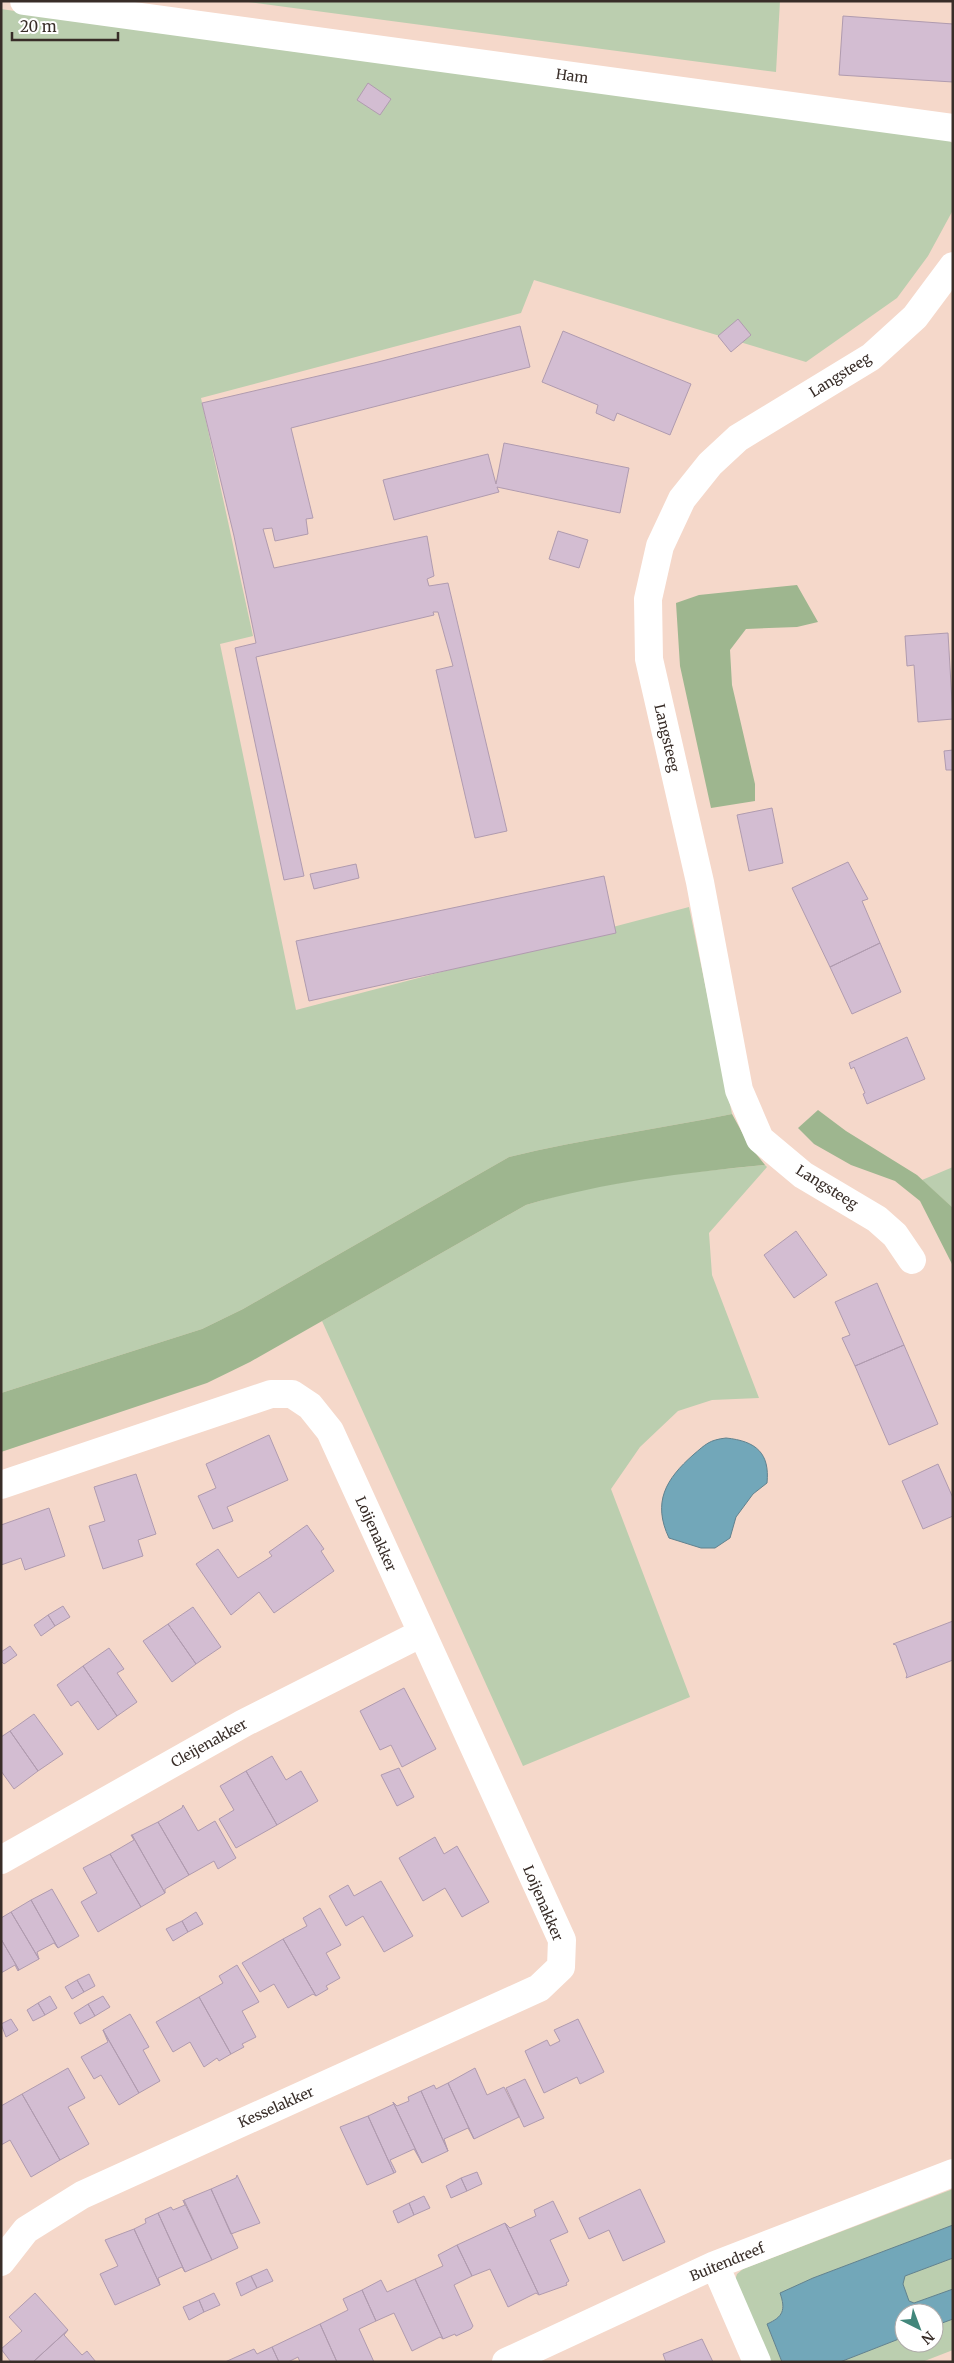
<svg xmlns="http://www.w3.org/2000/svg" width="954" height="2363" viewBox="0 0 954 2363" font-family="Merriweather,serif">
<rect width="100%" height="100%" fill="#f5d8ca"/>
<path fill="#bbceaf" d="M 241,1 L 780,1 L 776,72 Z
M 1,9 L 269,48 L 947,138 L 953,144 L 953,210 L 928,256 L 897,298 L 806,362 L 534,280 L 521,313 L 201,398 L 253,636 L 220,644 L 296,1010 L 689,907 L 732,1114 C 658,1129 583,1139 509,1157 L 243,1309 L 202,1329 L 1,1393 Z
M 765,1165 L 767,1167 L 709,1233 L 712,1275 L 759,1398 L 712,1400 L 678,1411 L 640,1447 L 611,1489 L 690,1697 L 523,1766 L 322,1321 L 526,1205 L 577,1190 L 666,1175 Z
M 953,1167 L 953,1208 L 922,1180 Z
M 953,2189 L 953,2225 L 813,2278 L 780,2293 C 786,2310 783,2317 767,2324 L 782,2362 L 766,2362 L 734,2283 L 737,2274 L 743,2269 Z
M 953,2258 L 953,2289 L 914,2303 L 909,2302 L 902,2284 L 905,2276 Z
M 953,2319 L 953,2350 L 922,2362 L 840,2362 L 904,2337 L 904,2343 L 934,2343 L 934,2326 Z"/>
<path fill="#9eb68f" d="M 797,585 L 818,622 L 797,627 L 746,629 L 730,650 L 732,685 L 755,784 L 755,801 L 711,808 L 680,666 L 676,603 L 699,595 Z
M 818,1110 L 846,1131 L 917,1175 L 952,1207 L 953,1266 L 920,1201 L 895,1181 L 851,1165 L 814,1144 L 798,1128 Z
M 732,1114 L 749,1145 L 765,1165 C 684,1173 605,1182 526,1205 L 250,1362 L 207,1383 L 1,1452 L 1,1393 L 202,1329 L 243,1309 L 509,1157 C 583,1139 658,1129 732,1114 Z"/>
<path fill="#72a7b9" stroke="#61828e" d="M 726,1438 C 756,1441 770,1453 767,1483 L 753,1494 L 736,1517 L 730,1538 L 715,1548 L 701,1548 L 669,1538 C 652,1502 666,1479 693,1455 C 706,1444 709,1440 726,1438 Z
M 953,2225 L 953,2258 L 905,2276 L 903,2284 L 909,2301 L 914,2303 L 953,2289 L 953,2319 L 934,2326 L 934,2313 L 904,2313 L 904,2337 L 840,2362 L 782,2362 L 767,2324 C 783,2317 786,2310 780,2293 L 813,2278 Z"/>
<path fill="#d3bdd2" stroke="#b09baf" d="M 843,16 L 953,24 L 953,82 L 839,75 Z
M 368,83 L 391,99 L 380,115 L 357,100 Z
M 738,319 L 751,335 L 731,352 L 718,336 Z
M 520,326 L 530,367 L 291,428 L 313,518 L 306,519 L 308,534 L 275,541 L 272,528 L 263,529 L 274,568 L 427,536 L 434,576 L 427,579 L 429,586 L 448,583 L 507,831 L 475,838 L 436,670 L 453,666 L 438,612 L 433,612 L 434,615 L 256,657 L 304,876 L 284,880 L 235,648 L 256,643 L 234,536 L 202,403 L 374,363 Z
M 563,331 L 691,384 L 670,435 L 617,413 L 614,421 L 596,413 L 598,405 L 542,382 Z
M 504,443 L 629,468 L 620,513 L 497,487 L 499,492 L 394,520 L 383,480 L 488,454 L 496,484 Z
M 558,531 L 588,540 L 579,568 L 549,559 Z
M 948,633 L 953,719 L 918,722 L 914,665 L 907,666 L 905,636 Z
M 953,750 L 953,770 L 946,770 L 944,751 Z
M 772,808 L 783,863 L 749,871 L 737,815 Z
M 848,862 L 868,899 L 862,901 L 880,943 L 830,967 L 792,888 Z
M 356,864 L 359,878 L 314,889 L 310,874 Z
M 604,876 L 616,933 L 309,1001 L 296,941 Z
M 880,943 L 901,992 L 852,1014 L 830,967 Z
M 907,1037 L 925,1079 L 867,1104 L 863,1094 L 865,1093 L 854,1067 L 851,1069 L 849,1063 Z
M 796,1231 L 827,1275 L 794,1298 L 764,1255 Z
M 877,1283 L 904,1345 L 855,1366 L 842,1338 L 850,1335 L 835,1302 Z
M 904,1345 L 938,1424 L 889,1445 L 855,1366 Z
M 269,1435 L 288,1480 L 227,1507 L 233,1521 L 213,1529 L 198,1496 L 216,1488 L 206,1464 Z
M 938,1464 L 953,1498 L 953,1516 L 923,1529 L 902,1481 Z
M 136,1474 L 156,1534 L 138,1540 L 143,1556 L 103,1569 L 89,1526 L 105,1521 L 94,1487 Z
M 49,1508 L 65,1556 L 25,1570 L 21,1558 L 1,1565 L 1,1525 Z
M 307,1525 L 324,1549 L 321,1551 L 334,1571 L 274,1613 L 259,1592 L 231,1615 L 196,1564 L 218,1549 L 238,1578 L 272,1556 L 269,1552 Z
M 63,1606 L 70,1617 L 55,1626 L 48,1615 Z
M 193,1607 L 221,1647 L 196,1664 L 168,1624 Z
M 48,1615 L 55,1626 L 41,1636 L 34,1625 Z
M 953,1621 L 953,1660 L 906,1678 L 907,1675 L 896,1645 L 893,1644 Z
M 168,1624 L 196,1664 L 172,1682 L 143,1641 Z
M 10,1646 L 17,1655 L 4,1664 L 1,1661 L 1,1652 Z
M 109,1648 L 124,1669 L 117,1673 L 137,1702 L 117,1716 L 83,1666 Z
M 83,1666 L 117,1716 L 98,1730 L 78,1701 L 71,1706 L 57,1685 Z
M 404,1688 L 436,1749 L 402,1767 L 391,1745 L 380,1750 L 360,1711 Z
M 34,1714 L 63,1754 L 38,1771 L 10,1731 Z
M 10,1731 L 38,1771 L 14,1789 L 1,1771 L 1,1737 Z
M 272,1756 L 286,1780 L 301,1771 L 318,1801 L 277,1825 L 246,1771 Z
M 399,1768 L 414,1797 L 397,1806 L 381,1775 Z
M 246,1771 L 277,1825 L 236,1848 L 219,1819 L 234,1810 L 220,1786 Z
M 183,1805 L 198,1831 L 215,1821 L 236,1858 L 218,1869 L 214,1861 L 189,1875 L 158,1822 L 182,1808 Z
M 158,1822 L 189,1875 L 165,1889 L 165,1893 L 132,1835 Z
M 131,1835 L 132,1835 L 165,1893 L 141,1907 L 110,1854 L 134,1840 Z
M 435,1837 L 444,1854 L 457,1846 L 489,1902 L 462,1917 L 445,1888 L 423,1901 L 399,1858 Z
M 110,1854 L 141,1907 L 98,1932 L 81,1902 L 97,1893 L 83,1868 Z
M 381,1881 L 413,1936 L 384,1952 L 363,1916 L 346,1926 L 329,1896 L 348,1885 L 354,1896 Z
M 52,1889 L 79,1936 L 58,1948 L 31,1900 Z
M 31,1900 L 58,1948 L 54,1943 L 37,1952 L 39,1959 L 11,1912 Z
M 320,1908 L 341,1945 L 326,1953 L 340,1978 L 326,1986 L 328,1989 L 316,1996 L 283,1939 L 307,1926 L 303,1918 Z
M 11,1912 L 39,1959 L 19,1970 L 1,1939 L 1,1918 Z
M 196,1912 L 203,1924 L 188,1932 L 182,1921 Z
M 182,1921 L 188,1932 L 173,1941 L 166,1929 Z
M 1,1939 L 19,1970 L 18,1971 L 15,1965 L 1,1973 Z
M 283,1939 L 316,1996 L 313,1994 L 288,2008 L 274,1984 L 260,1992 L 242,1963 Z
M 237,1965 L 259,2002 L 242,2011 L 256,2037 L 242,2044 L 244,2047 L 231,2054 L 199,1997 L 223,1983 L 219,1976 Z
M 89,1974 L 95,1986 L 84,1992 L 77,1980 Z
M 77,1980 L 84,1992 L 72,1999 L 65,1987 Z
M 50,1996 L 57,2008 L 45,2015 L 38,2003 Z
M 103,1996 L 110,2007 L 95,2016 L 88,2004 Z
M 199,1997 L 231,2054 L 219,2061 L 217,2058 L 204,2067 L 190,2042 L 173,2052 L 156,2022 Z
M 38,2003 L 45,2015 L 33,2021 L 27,2010 Z
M 88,2004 L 95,2016 L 80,2024 L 74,2013 Z
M 130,2014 L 149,2047 L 143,2050 L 160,2081 L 139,2093 L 103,2030 Z
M 11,2019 L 18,2030 L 6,2037 L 1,2024 Z
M 578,2019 L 604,2072 L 580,2084 L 577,2077 L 544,2093 L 525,2051 L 547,2040 L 550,2046 L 560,2041 L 554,2030 Z
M 103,2030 L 139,2093 L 119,2105 L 101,2075 L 94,2079 L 81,2057 L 108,2042 Z
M 68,2068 L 85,2098 L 68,2107 L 89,2144 L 60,2160 L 22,2094 Z
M 475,2068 L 487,2095 L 504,2087 L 519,2117 L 474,2139 L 448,2083 Z
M 525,2079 L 544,2118 L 524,2127 L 506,2088 Z
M 448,2083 L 474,2139 L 468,2128 L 444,2139 L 448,2151 L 421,2091 L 434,2085 L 436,2089 Z
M 421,2091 L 448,2151 L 422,2163 L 393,2102 L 397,2106 L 409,2101 L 408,2097 Z
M 22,2094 L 60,2160 L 31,2177 L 10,2140 L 1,2145 L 1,2106 Z
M 393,2102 L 422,2163 L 414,2149 L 390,2160 L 396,2172 L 394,2173 L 368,2116 L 394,2104 Z
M 368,2116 L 394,2173 L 367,2185 L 340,2127 Z
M 477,2172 L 482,2184 L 467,2191 L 461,2178 Z
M 237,2175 L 260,2223 L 231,2234 L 211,2189 L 236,2178 Z
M 461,2178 L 467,2191 L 451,2198 L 446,2186 Z
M 211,2189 L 238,2248 L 212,2260 L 184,2200 Z
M 640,2189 L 665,2242 L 623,2261 L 609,2230 L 589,2239 L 579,2218 Z
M 424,2196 L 430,2208 L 414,2215 L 409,2203 Z
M 183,2200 L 212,2260 L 185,2272 L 158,2213 L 171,2207 L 173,2210 L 185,2205 Z
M 553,2201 L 568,2232 L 550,2240 L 569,2281 L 566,2283 L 567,2285 L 539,2295 L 505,2223 L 510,2228 L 536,2216 L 534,2210 Z
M 409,2203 L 414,2215 L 398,2223 L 393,2211 Z
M 158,2213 L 185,2272 L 182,2267 L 158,2278 L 160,2285 L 134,2229 L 146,2223 L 145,2219 Z
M 505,2223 L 539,2295 L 536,2293 L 508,2307 L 490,2269 L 472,2276 L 457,2245 Z
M 134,2229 L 160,2285 L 115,2305 L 100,2274 L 118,2266 L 105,2240 Z
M 457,2245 L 472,2276 L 454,2285 L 473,2326 L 471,2329 L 456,2336 L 455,2334 L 443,2339 L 415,2279 L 443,2266 L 438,2255 Z
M 267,2269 L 273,2281 L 257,2288 L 251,2276 Z
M 251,2276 L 257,2288 L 241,2296 L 236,2283 Z
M 415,2279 L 443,2339 L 440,2337 L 412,2351 L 394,2313 L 376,2321 L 362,2290 L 381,2280 L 387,2292 Z
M 362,2290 L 376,2321 L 359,2329 L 374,2362 L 337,2362 L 320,2324 L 348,2310 L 343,2299 Z
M 35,2293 L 68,2330 L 33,2362 L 11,2362 L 1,2349 L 22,2331 L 9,2317 Z
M 214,2293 L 220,2305 L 204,2312 L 199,2300 Z
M 199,2300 L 204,2312 L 189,2320 L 183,2307 Z
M 320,2324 L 337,2362 L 300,2362 L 298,2357 L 288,2362 L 279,2362 L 272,2347 Z
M 68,2330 L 64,2335 L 82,2355 L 87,2351 L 96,2362 L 33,2362 Z
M 702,2339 L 713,2362 L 666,2362 L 663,2354 Z
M 272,2347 L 279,2362 L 225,2362 L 254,2349 L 257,2354 Z"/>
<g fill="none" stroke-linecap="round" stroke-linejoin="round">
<path stroke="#fff" stroke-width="28" d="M 24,1 L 953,128
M 912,1260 L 895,1235 L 877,1219 L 803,1175 L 760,1139 L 739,1090 L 700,882 L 649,659 L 648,599 L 660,546 L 682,499 L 710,464 L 738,438 L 871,357 L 915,317 L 953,266
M 1,1485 L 271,1394 L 292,1394 L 310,1406 L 330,1431 L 562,1940 L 561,1967 L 539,1988 L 82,2195 L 26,2230 L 1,2262
M 1,1860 L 244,1723 L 420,1634
M 715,2265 L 757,2362
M 506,2362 L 715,2265 L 953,2173"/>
</g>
<g text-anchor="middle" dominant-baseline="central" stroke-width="4" stroke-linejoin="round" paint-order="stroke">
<g font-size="14" fill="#382d28" stroke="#fff">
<text transform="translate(572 76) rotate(8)">Ham</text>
<text transform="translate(840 375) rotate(-32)">Langsteeg</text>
<text transform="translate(667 738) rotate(77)">Langsteeg</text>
<text transform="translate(827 1187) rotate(32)">Langsteeg</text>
<text transform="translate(376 1534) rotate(66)">Loijenakker</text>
<text transform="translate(209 1743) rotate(-29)">Cleijenakker</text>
<text transform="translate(543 1903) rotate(67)">Loijenakker</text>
<text transform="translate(276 2107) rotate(-24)">Kesselakker</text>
<text transform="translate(727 2262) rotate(-22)">Buitendreef</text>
</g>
</g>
<rect width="954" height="2363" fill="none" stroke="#382d28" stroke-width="5"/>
<g transform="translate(919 2328) rotate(138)"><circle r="24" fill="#ffffff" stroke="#afaba9"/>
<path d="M0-4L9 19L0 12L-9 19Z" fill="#42877b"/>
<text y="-8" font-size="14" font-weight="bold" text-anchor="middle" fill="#382d28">N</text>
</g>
<path d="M12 32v8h106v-8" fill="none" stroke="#382d28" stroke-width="2.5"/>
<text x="20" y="32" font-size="15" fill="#382d28" stroke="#ffffff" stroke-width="4" paint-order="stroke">20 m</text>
</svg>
